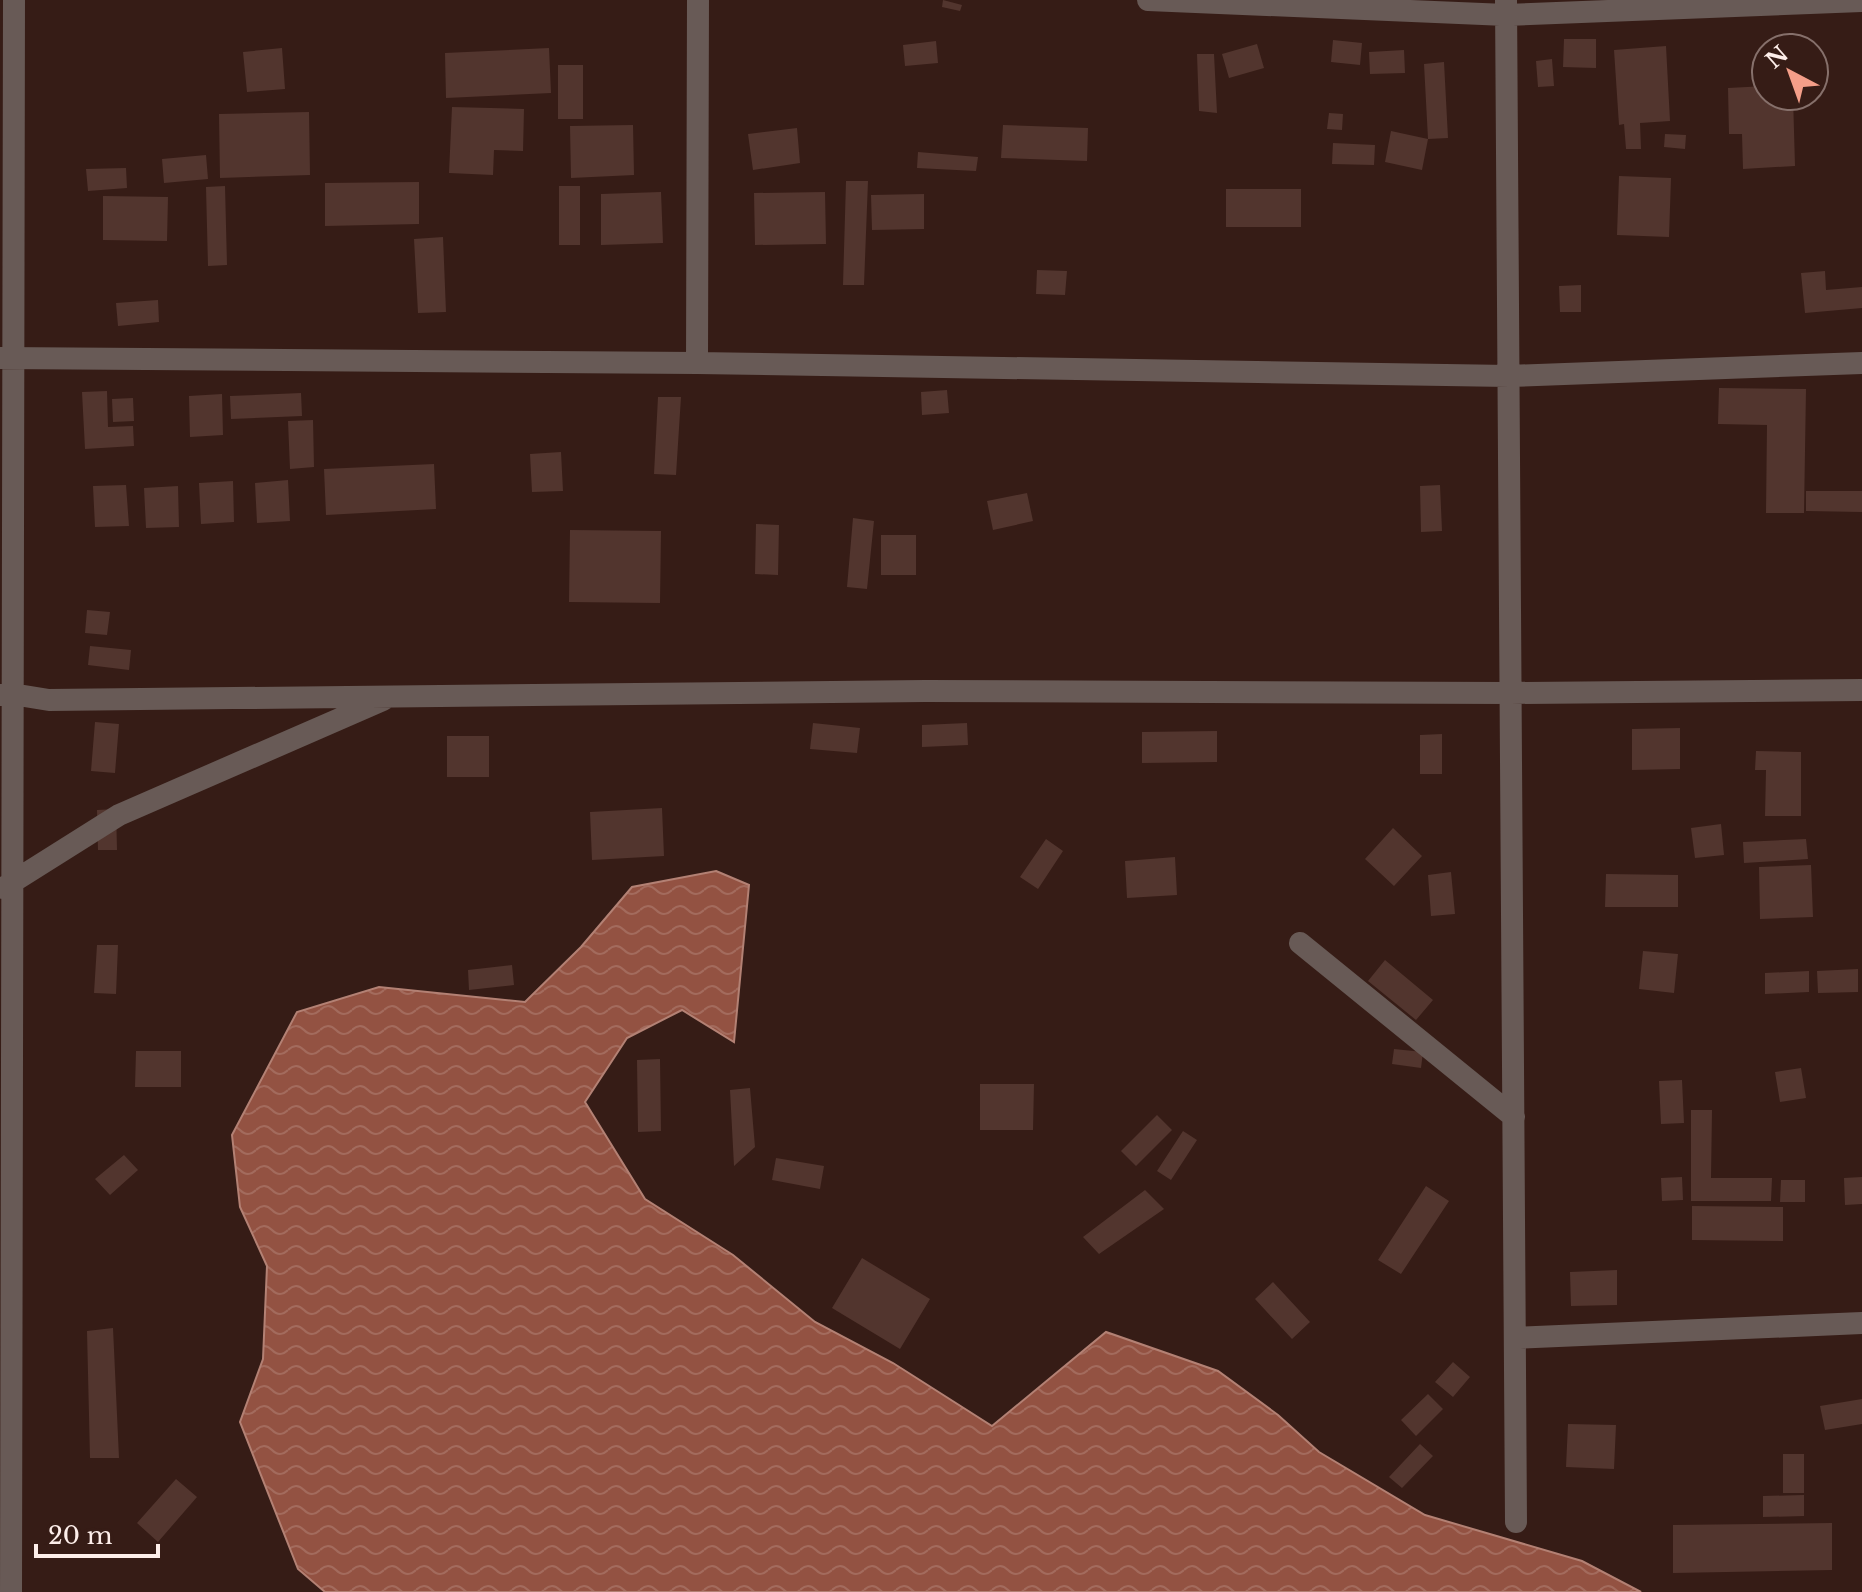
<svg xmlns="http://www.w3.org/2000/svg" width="1862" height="1592" viewBox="0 0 1862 1592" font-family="'Libre Baskerville',serif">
<defs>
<pattern id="water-waves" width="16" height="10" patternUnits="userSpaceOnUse" patternTransform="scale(2)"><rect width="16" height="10" fill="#935242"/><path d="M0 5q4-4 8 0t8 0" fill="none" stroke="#a36b5d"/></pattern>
</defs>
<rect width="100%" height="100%" fill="#361c16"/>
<path fill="url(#water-waves)" stroke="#b38174" stroke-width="2" d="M 716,871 L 749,885 L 734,1042 L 682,1010 L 627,1038 L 585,1102 L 645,1199 L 733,1255 L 815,1322 L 893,1363 L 992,1426 L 1106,1332 L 1218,1371 L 1278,1415 L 1319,1452 L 1425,1515 L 1582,1561 L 1641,1592 L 325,1592 L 298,1569 L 240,1422 L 263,1359 L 267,1266 L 240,1207 L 232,1135 L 297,1012 L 379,987 L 525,1002 L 581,947 L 632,887 Z"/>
<path fill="#52352e" d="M 943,0 L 962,5 L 960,11 L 942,7 Z
M 1564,39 L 1596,39 L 1596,68 L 1563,67 Z
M 1333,40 L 1362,43 L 1360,65 L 1331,62 Z
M 936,41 L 938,63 L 905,66 L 903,45 Z
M 1257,44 L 1264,68 L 1229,78 L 1222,54 Z
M 1666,46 L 1670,121 L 1640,123 L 1641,149 L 1626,149 L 1624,124 L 1619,125 L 1614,50 Z
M 282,48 L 285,89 L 247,92 L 243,52 Z
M 549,48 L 551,93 L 446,98 L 445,53 Z
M 1404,50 L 1405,73 L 1370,74 L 1369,52 Z
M 1197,54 L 1214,54 L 1217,113 L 1199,111 Z
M 1552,59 L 1554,86 L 1538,87 L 1536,61 Z
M 1444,62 L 1448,138 L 1428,139 L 1424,64 Z
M 558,65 L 583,65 L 583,119 L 558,119 Z
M 1766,86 L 1766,96 L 1793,96 L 1795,166 L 1743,169 L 1742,134 L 1729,134 L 1728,88 Z
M 452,107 L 524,109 L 523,151 L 494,150 L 493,175 L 449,173 Z
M 309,112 L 310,175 L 220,178 L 219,114 Z
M 1329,113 L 1343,114 L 1342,130 L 1327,129 Z
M 633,125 L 634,175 L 571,178 L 570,126 Z
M 1003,125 L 1088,128 L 1087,161 L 1001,158 Z
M 797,128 L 800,163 L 753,170 L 748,134 Z
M 1391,131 L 1428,139 L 1422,170 L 1385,162 Z
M 1665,134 L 1686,135 L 1685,149 L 1664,147 Z
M 1333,143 L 1375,145 L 1374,165 L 1332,164 Z
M 918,152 L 978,157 L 976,171 L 917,168 Z
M 206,155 L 208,179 L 164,183 L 162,159 Z
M 126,168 L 127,188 L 88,191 L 86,169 Z
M 1619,176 L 1671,178 L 1669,237 L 1617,235 Z
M 846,181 L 868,181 L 864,285 L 843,285 Z
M 419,182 L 419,224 L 325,226 L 325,183 Z
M 225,186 L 227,265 L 208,266 L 206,187 Z
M 559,186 L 580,186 L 580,245 L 559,245 Z
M 1226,189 L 1301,189 L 1301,227 L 1226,227 Z
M 661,192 L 663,243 L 601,245 L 601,194 Z
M 825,192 L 826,244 L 755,245 L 754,193 Z
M 924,194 L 924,229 L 872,230 L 871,195 Z
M 103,196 L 168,197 L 167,241 L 103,240 Z
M 443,237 L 446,312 L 418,313 L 414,239 Z
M 1037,270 L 1067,271 L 1065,295 L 1036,294 Z
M 1825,271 L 1826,290 L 1862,287 L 1862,308 L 1805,313 L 1801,273 Z
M 1581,285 L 1581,312 L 1560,312 L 1559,286 Z
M 158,300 L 159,322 L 118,326 L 116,303 Z
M 1719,388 L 1806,389 L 1804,513 L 1766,513 L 1767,425 L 1718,424 Z
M 947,390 L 949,413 L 922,415 L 921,392 Z
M 107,391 L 108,427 L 133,426 L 134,446 L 85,449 L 82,392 Z
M 301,393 L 302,416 L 231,419 L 230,396 Z
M 222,394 L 223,435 L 190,437 L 189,396 Z
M 658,397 L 681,397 L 676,475 L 654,474 Z
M 133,398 L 134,421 L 113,422 L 112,399 Z
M 313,420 L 314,467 L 290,469 L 288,421 Z
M 561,452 L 563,491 L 532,492 L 530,454 Z
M 434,464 L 436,509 L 326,515 L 324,469 Z
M 288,480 L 290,521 L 257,523 L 255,483 Z
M 233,481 L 234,522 L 201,524 L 199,483 Z
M 126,485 L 129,526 L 95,527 L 93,486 Z
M 1440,485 L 1442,531 L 1421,532 L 1420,486 Z
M 178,486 L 179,527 L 146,528 L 144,488 Z
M 1806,491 L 1862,491 L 1862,512 L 1806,511 Z
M 1027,493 L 1033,521 L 993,530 L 987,501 Z
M 853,518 L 874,521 L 867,589 L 847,587 Z
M 756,524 L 779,525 L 778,575 L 755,574 Z
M 570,530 L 661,531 L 660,603 L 569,602 Z
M 881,535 L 916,535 L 916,575 L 881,575 Z
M 87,610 L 110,612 L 107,635 L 85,633 Z
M 90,646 L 131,650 L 129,670 L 88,665 Z
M 95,722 L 119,724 L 115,773 L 91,771 Z
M 813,723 L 860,728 L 857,753 L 810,749 Z
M 967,723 L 968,745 L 922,747 L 922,725 Z
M 1680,728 L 1680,769 L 1632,770 L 1632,729 Z
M 1217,731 L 1217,762 L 1142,763 L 1142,732 Z
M 1442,734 L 1442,774 L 1420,774 L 1420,735 Z
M 447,736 L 489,736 L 489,777 L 447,777 Z
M 1756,751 L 1801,752 L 1801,816 L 1765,816 L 1766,770 L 1755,770 Z
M 662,808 L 664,856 L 592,860 L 590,812 Z
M 116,809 L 117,850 L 98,850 L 97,810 Z
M 1721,824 L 1724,855 L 1695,858 L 1691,828 Z
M 1393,828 L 1422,856 L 1394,886 L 1365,859 Z
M 1046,839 L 1063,851 L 1038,889 L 1020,877 Z
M 1806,839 L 1808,859 L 1744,863 L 1743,842 Z
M 1175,857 L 1177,895 L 1127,898 L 1125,861 Z
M 1811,865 L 1813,917 L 1760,919 L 1759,867 Z
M 1451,872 L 1455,914 L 1431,916 L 1428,875 Z
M 1606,874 L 1678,875 L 1678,907 L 1605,907 Z
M 97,945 L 118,945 L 116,994 L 94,993 Z
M 1643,951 L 1678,954 L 1674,993 L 1639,989 Z
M 1385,960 L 1433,1000 L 1416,1020 L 1368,981 Z
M 512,965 L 514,985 L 469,990 L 468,970 Z
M 1858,969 L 1858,992 L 1818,993 L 1817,971 Z
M 1809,971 L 1809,992 L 1765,994 L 1765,973 Z
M 1394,1049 L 1423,1052 L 1421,1068 L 1392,1064 Z
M 136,1051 L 181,1051 L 181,1087 L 135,1087 Z
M 660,1059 L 661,1131 L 638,1132 L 637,1060 Z
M 1801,1068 L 1806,1098 L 1780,1102 L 1775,1072 Z
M 1682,1080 L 1684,1123 L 1661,1124 L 1659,1081 Z
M 980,1084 L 1034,1084 L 1033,1130 L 980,1130 Z
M 750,1088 L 755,1147 L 734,1166 L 730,1090 Z
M 1691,1110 L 1712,1110 L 1711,1178 L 1772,1178 L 1771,1201 L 1691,1201 Z
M 1157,1115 L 1172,1130 L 1136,1166 L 1121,1151 Z
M 1183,1131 L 1197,1140 L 1171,1180 L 1157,1171 Z
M 124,1155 L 138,1170 L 110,1195 L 95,1179 Z
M 776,1158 L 824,1166 L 820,1189 L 772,1180 Z
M 1682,1177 L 1683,1200 L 1662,1201 L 1661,1178 Z
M 1862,1177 L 1862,1204 L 1845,1205 L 1844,1178 Z
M 1781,1180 L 1805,1180 L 1805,1202 L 1780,1202 Z
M 1426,1186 L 1449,1201 L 1401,1274 L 1378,1260 Z
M 1145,1190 L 1164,1209 L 1099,1254 L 1083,1237 Z
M 1692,1206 L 1783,1207 L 1783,1241 L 1692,1240 Z
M 862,1258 L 930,1299 L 900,1349 L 832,1308 Z
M 1617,1270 L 1617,1305 L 1571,1306 L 1570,1272 Z
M 1273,1282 L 1310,1322 L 1292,1339 L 1255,1299 Z
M 113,1328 L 119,1458 L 90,1458 L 87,1331 Z
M 1453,1362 L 1470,1377 L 1453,1397 L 1435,1382 Z
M 1428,1394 L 1443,1409 L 1416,1436 L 1401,1420 Z
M 1862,1399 L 1862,1424 L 1825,1430 L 1820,1406 Z
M 1568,1424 L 1616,1425 L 1614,1469 L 1566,1467 Z
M 1420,1444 L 1433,1456 L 1402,1488 L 1389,1477 Z
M 1783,1454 L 1804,1454 L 1804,1493 L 1783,1493 Z
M 176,1479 L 197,1497 L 158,1542 L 137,1523 Z
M 1804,1495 L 1804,1516 L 1763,1517 L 1763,1496 Z
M 1832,1523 L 1832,1570 L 1673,1573 L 1673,1525 Z"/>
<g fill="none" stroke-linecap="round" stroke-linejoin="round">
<path stroke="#685a56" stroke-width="22" d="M 1148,0 L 1506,15 L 1862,1
M 1506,0 L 1516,1522
M 0,358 L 697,363 L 1509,376 L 1862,363
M 697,363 L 698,0
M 0,695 L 12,694 L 49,700 L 925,691 L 1511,693 L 1862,690
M 3,888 L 119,815 L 383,700
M 1300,943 L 1514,1117
M 1515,1338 L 1862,1323
M 11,1592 L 14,0"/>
</g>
<g transform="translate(1790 72) rotate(319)"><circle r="38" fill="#361c16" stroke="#86706b" stroke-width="2"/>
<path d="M0-6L14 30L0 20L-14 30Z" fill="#f49e89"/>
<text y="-12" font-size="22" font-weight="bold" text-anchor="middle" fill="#fdeeea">N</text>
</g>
<path d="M36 1544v12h122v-12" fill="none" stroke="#fdeeea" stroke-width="4"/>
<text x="48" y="1544" font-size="24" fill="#fdeeea" stroke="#361c16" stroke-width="6" paint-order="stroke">20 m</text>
</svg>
